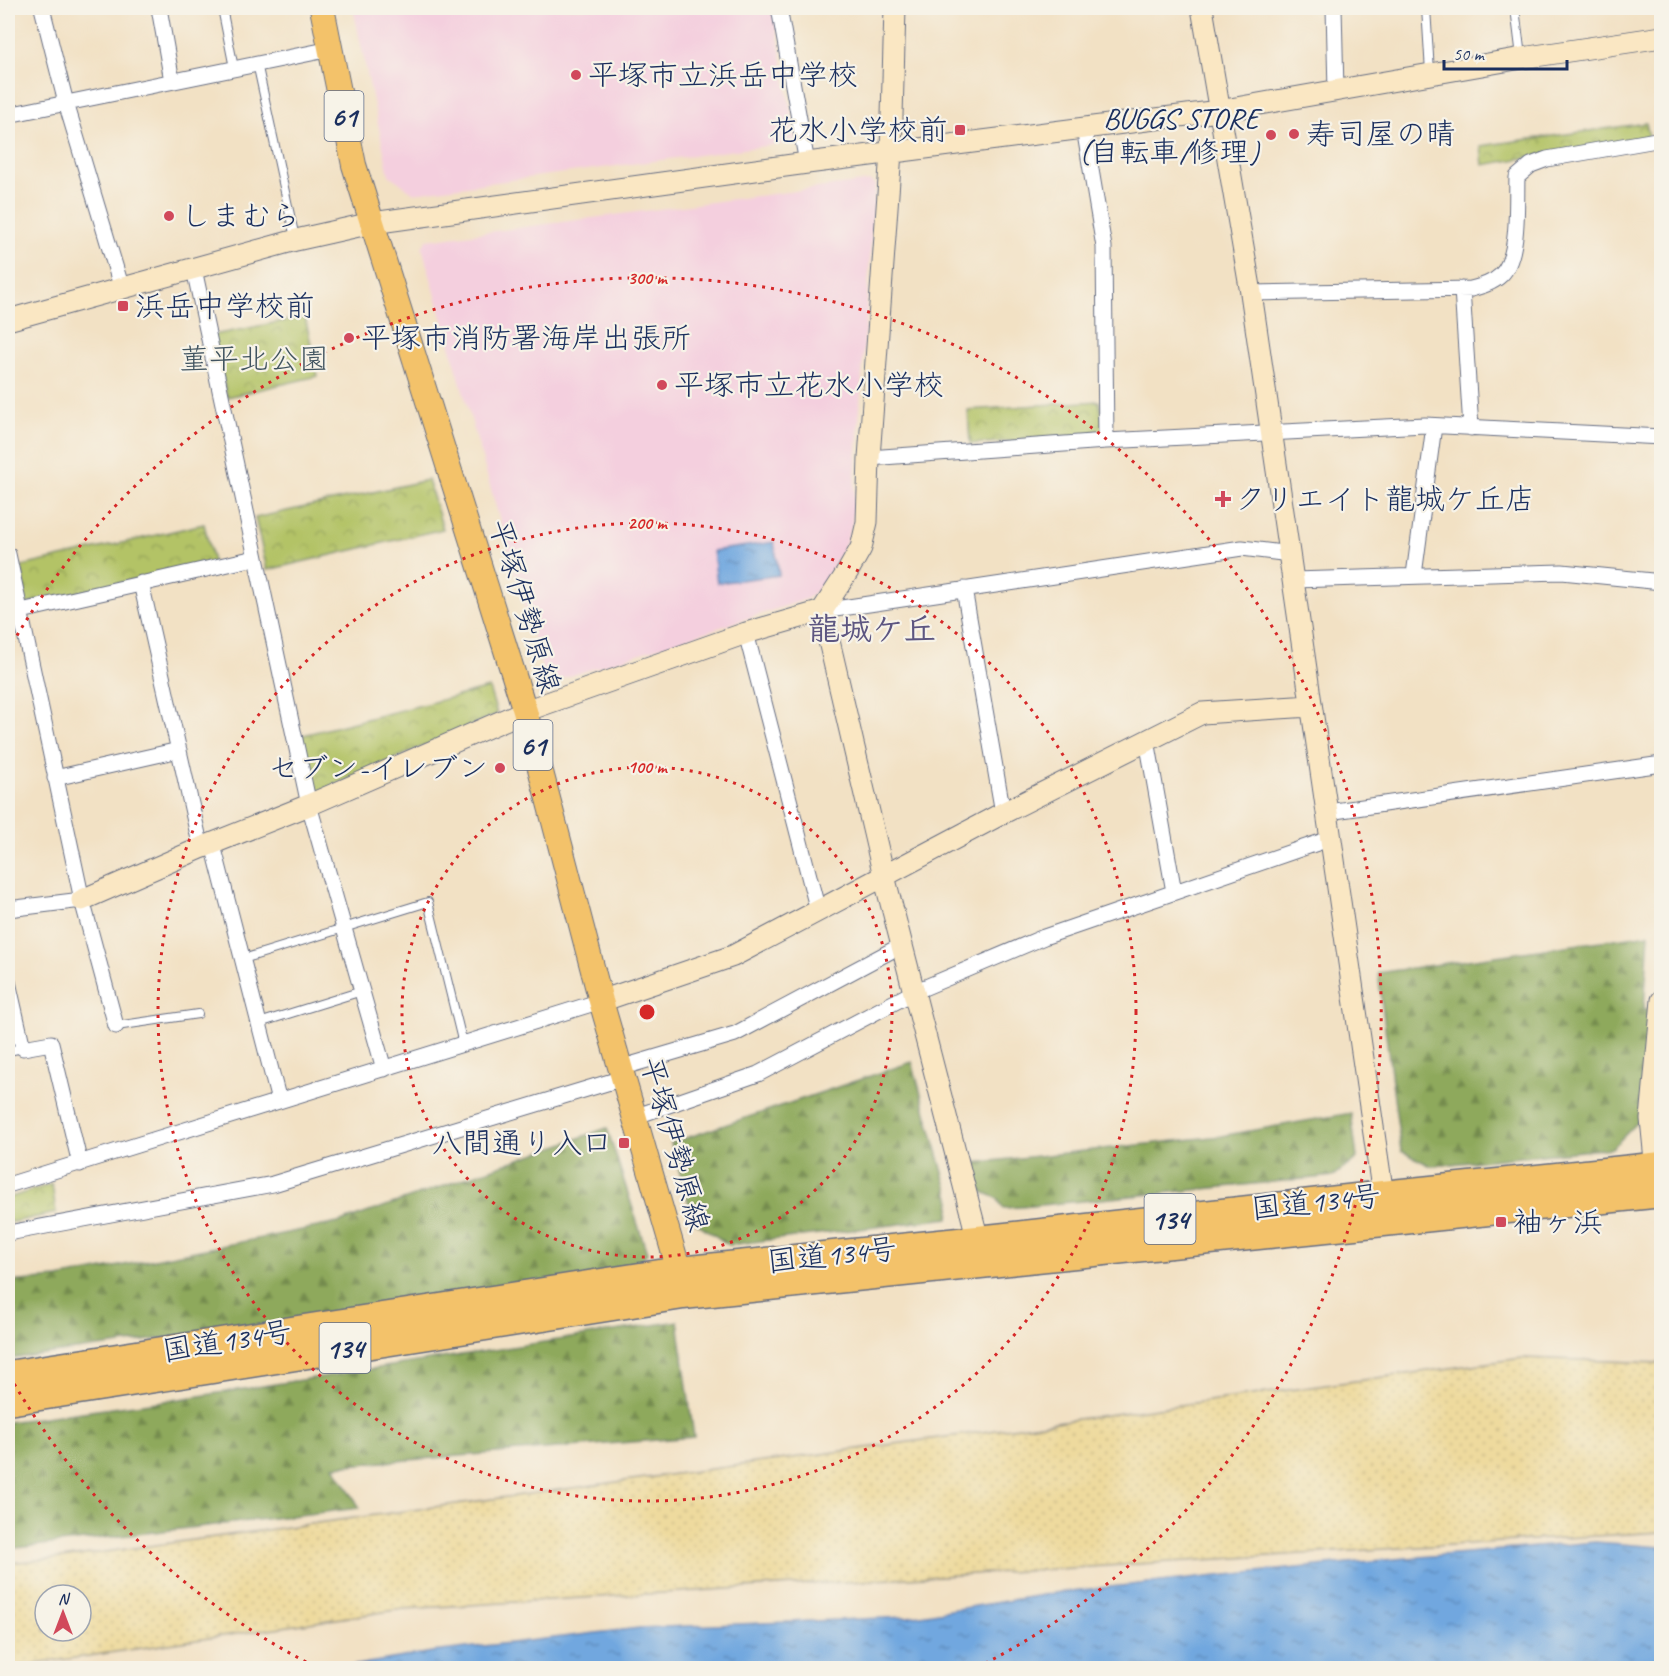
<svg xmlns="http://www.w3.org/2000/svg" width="1669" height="1676" viewBox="0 0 1669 1676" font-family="Caveat,'Klee One',sans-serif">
<defs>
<pattern id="forest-firs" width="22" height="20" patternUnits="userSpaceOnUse" patternTransform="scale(1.5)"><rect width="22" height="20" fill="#8ea95b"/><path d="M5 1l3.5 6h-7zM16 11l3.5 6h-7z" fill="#738a4e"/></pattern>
<pattern id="sand-dots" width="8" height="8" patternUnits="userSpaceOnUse" patternTransform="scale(1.5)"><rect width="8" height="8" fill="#eeda9e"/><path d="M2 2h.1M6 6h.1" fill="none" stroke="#ccbb8a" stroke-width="1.8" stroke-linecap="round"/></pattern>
<pattern id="park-crowns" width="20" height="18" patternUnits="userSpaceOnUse" patternTransform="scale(1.5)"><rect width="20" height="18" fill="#b3c366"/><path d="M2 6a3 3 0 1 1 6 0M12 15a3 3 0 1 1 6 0" fill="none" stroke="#919f57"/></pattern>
<pattern id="water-ripples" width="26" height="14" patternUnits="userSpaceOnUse" patternTransform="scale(1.5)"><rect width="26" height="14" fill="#71a7df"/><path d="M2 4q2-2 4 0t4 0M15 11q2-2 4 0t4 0" fill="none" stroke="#5c88b8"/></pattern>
</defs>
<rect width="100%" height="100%" fill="#f7f3e8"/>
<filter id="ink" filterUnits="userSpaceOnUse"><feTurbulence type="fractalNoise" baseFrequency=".0167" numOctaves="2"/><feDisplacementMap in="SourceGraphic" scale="12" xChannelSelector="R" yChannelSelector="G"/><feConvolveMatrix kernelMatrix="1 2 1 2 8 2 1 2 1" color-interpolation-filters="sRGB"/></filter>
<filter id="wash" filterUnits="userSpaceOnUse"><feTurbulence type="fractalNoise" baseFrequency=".008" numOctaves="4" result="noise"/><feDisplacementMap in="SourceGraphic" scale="24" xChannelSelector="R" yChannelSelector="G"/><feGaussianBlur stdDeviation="1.35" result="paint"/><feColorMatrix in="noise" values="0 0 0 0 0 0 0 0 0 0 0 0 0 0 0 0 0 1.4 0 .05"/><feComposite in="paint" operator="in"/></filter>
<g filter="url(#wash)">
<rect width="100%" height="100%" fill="#f2e1c4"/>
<path fill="#f4cfde" d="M 353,8 L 773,8 L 796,142 L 414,193 L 389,175 Z
M 870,181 L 875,185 L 852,524 L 845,544 L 824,583 L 807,599 L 552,682 L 545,679 L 422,247 L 427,240 Z"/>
<path fill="url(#forest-firs)" stroke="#546c5c" stroke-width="1.5" d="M 1649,934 L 1644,1009 L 1661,1008 L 1642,1118 L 1612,1148 L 1431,1166 L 1401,1151 L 1378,973 Z
M 912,1062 L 951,1201 L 949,1218 L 729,1245 L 694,1221 L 671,1143 Z
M 1351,1113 L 1357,1158 L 1334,1176 L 1021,1207 L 1003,1208 L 997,1198 L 976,1189 L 974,1163 L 1221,1136 Z
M 607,1128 L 647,1253 L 631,1271 L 533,1289 L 8,1359 L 8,1282 L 58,1278 L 338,1223 Z
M 678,1321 L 694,1437 L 334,1466 L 360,1508 L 8,1549 L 8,1422 L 180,1399 Z"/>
<path fill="url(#sand-dots)" stroke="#84847e" stroke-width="1.5" fill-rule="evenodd" d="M 1523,1358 L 1661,1363 L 1661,1532 L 403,1609 L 8,1668 L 8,1563 L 61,1558 ZM 45,1595 L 81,1595 L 81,1631 L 45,1631 Z"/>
<path fill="url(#park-crowns)" stroke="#677962" stroke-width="1.5" d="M 1646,123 L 1649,137 L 1483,165 L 1481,146 Z
M 305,317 L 318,376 L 227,397 L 213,335 Z
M 1099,401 L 1106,435 L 970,444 L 968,410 Z
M 428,480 L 443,529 L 267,570 L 255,518 Z
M 204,524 L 213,562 L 26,604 L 22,566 Z
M 489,688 L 497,714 L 312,795 L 299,736 Z
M 52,1184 L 56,1213 L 8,1223 L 8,1198 Z"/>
<path fill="url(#water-ripples)" stroke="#466b9e" stroke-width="1.5" d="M 774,542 L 779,575 L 717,583 L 713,551 Z
M 1595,1542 L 1661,1547 L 1661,1668 L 340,1668 L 432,1652 L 639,1628 L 908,1617 L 1061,1592 L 1337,1564 Z"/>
</g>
<g filter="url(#ink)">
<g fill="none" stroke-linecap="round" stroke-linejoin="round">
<defs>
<path id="lane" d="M 222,8 L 234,68
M 1426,8 L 1430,72
M 1515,8 L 1521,57
M 257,63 L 295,238
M 243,959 L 428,902 L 463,1044
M 259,1023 L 362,991
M 116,1026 L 198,1014
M 8,1051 L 23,1048"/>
<path id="street" d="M 42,8 L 66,103 L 122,289
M 159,8 L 172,81
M 779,8 L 807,163
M 1334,8 L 1336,91
M 8,115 L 331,49
M 1084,128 L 1104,247 L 1106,441
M 194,269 L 309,805 L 384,1069
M 1462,289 L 1471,428
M 1251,293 L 1471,289 C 1482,286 1493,283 1501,275 C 1520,257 1516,202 1517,177 L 1531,165 L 1547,159 L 1662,139
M 869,458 L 1106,441 L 1425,425 L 1662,437
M 8,554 L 82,900 L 116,1026
M 1414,575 L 1434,426
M 1294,580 L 1562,572 L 1662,582
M 141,583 L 201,848
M 964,589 L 1003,813
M 822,611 L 1242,548 L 1290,554
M 8,614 L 255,558
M 746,633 L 818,911
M 1147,740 L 1174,892
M 55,778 L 179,750
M 1328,812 L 1662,764
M 213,845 L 279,1101
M 8,909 L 82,900
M 8,982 L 23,1048 L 51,1043 L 80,1164
M 620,1068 L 735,1034 L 902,945
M 634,1117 L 758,1074 L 914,992 L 1044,937 L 1332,838
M 8,1185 L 601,1001
M 8,1233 L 273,1184 L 623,1078"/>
<path id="secondary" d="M 895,8 L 891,152 L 869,458 L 867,522 L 861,548 L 848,571 L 822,611 L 884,876 L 978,1240
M 1202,8 L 1251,293 L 1385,1209
M 8,320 L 296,240 L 372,223 L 807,163 L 1219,111 L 1522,58 L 1662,37
M 82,900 L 201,848 L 309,805 L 525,711 L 746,633 L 822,611
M 601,1001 L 733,956 L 1003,813 L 1202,713 L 1311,706
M 1657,1181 L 1651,1119 L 1662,1000"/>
<path id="primary" d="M 322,8 L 354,165 L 525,711 L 601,1001 L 679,1271 L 682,1290"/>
<path id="highway" d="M 8,1375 L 679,1271 L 978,1240 L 1383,1195 L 1662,1166
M 8,1401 L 683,1295 L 1662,1193"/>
</defs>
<use href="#lane" stroke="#666d82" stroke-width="10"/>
<use href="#street" stroke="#666d82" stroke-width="17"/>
<use href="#secondary" stroke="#666d82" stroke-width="23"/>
<use href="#primary" stroke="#666d82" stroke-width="26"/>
<use href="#highway" stroke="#666d82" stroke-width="31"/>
<use href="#lane" stroke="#fff" stroke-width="8"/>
<use href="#street" stroke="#fff" stroke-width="15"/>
<use href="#secondary" stroke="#fae7c3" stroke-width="21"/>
<use href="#primary" stroke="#f3c26a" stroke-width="24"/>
<use href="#highway" stroke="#f3c26a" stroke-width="28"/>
</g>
</g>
<g fill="none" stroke="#d62828" stroke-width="3" stroke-dasharray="3 6">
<circle cx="647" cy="1012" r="245"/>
<circle cx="647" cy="1012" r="489"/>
<path d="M314 1666A734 734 0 0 1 8 1373M8 651A734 734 0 1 1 980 1666"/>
</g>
<g fill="#d1495b" stroke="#f7f3e8" stroke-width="2">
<circle cx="576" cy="75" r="6"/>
<rect x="954" y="124" width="12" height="12" rx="3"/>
<circle cx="1294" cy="134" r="6"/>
<circle cx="1271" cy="135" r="6"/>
<circle cx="169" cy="216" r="6"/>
<rect x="117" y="300" width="12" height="12" rx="3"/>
<circle cx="349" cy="338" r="6"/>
<circle cx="662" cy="385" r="6"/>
<path d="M1220 490h6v6h6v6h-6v6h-6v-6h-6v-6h6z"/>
<circle cx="500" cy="768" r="6"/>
<rect x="618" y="1137" width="12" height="12" rx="3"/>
<rect x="1495" y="1216" width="12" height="12" rx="3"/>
</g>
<g text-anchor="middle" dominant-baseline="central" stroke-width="4.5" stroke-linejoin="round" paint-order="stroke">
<g fill="#f7f3e8" stroke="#5d6a87" stroke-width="1.5">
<rect x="324.5" y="91" width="39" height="50" rx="4.5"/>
<rect x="513.5" y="720" width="39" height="50" rx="4.5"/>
<rect x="1144.5" y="1194" width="51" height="50" rx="4.5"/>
<rect x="319.5" y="1323" width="51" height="50" rx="4.5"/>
</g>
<g font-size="28" font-weight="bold" fill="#1b2f5e">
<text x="344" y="116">61</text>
<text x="533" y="745">61</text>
<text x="1170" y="1219">134</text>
<text x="345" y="1348">134</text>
</g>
<g font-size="30" fill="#1b2f5e" stroke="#f7f3e8" text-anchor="start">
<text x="588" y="75">平塚市立浜岳中学校</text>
<text x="1259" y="118" text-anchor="end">BUGGS STORE<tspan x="1259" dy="34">(自転車/修理)</tspan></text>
<text x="948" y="130" text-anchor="end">花水小学校前</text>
<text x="1306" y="134">寿司屋の晴</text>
<text x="181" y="216">しまむら</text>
<text x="135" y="306">浜岳中学校前</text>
<text x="361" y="338">平塚市消防署海岸出張所</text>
<text x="674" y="385">平塚市立花水小学校</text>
<text x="1235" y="499">クリエイト龍城ケ丘店</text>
<text x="488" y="768" text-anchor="end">セブン-イレブン</text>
<text x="612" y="1143" text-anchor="end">八間通り入口</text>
<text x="1513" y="1222">袖ヶ浜</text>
</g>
<g font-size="30" fill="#415460" stroke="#f7f3e8">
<text x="254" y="359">菫平北公園</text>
</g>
<g font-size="30" fill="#1b2f5e" stroke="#f7f3e8">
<text transform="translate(525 606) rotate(73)">平塚伊勢原線</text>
<text transform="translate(675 1144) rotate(74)">平塚伊勢原線</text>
<text transform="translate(1316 1202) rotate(-6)">国道134号</text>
<text transform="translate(832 1255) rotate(-6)">国道134号</text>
<text transform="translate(227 1341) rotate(-9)">国道134号</text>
</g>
<g font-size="32" font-weight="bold" fill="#5d5681" stroke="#f7f3e8">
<text x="872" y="629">龍城ケ丘</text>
</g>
</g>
<circle cx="647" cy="1012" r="9" fill="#d62828" stroke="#f7f3e8" stroke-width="3"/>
<g font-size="18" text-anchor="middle" font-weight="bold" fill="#d62828" stroke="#f7f3e8" stroke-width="4.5" stroke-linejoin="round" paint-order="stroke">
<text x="647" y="284">300 m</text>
<text x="647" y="529">200 m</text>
<text x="647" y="773">100 m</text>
</g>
<rect width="1669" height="1676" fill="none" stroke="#f7f3e8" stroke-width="30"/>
<g transform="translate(63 1613)"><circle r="28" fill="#f7f3e8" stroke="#9fa5b1" stroke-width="1.5"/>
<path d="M0-4.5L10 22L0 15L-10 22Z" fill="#d1495b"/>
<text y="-9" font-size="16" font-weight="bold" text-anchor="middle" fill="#1b2f5e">N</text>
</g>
<path d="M1444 60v9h123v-9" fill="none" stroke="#1b2f5e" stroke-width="3"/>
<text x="1453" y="60" font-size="18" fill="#1b2f5e" stroke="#f7f3e8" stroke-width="4.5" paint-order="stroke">50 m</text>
</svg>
